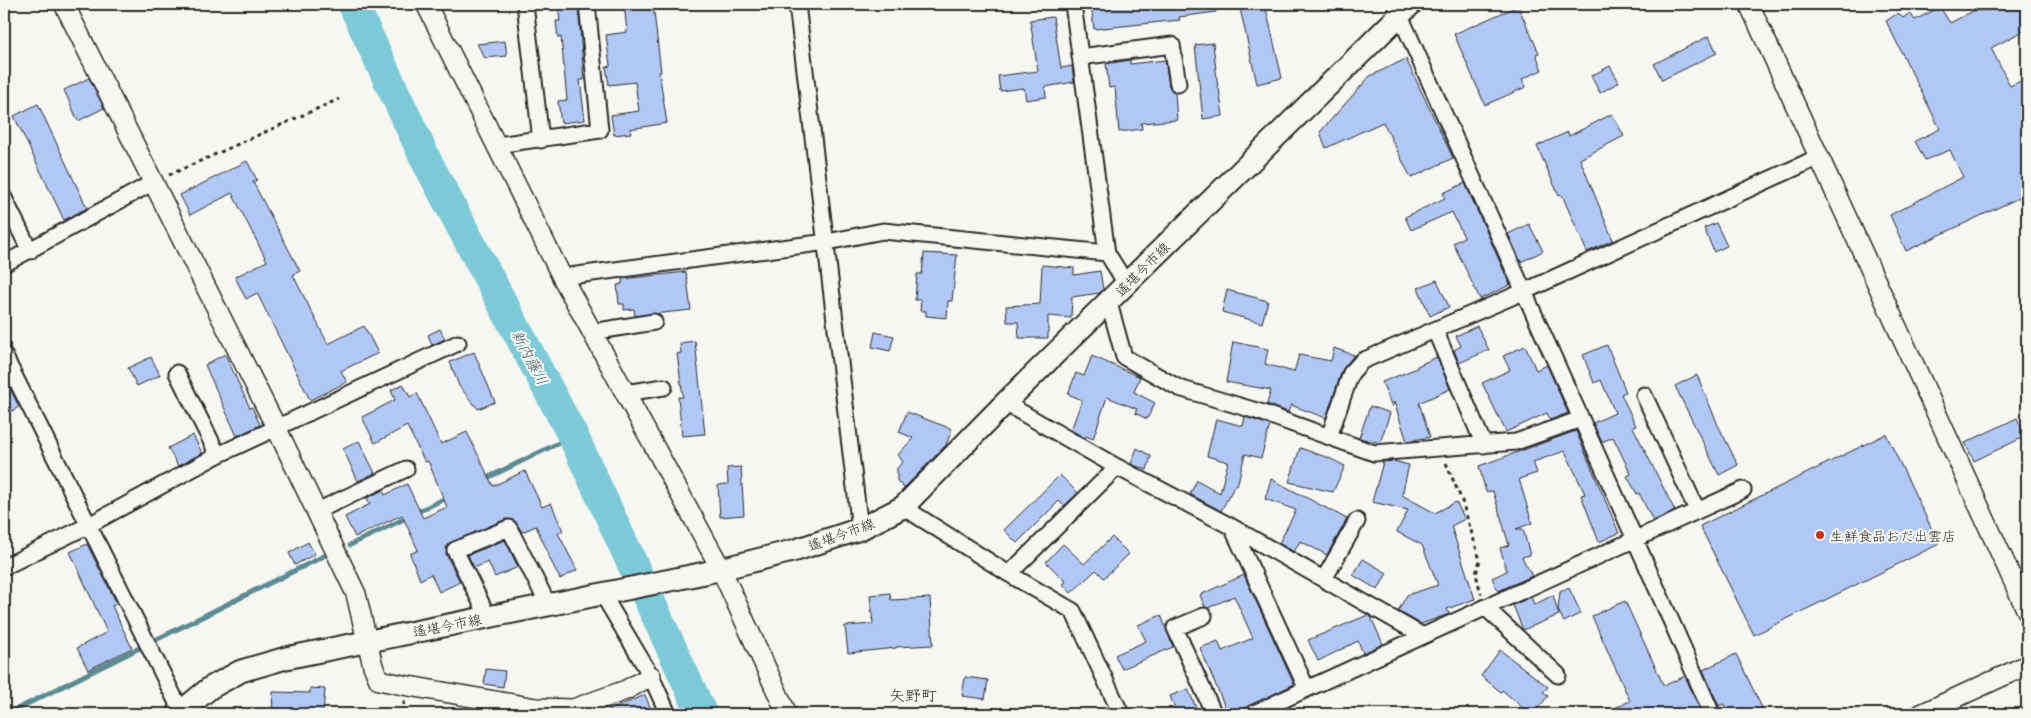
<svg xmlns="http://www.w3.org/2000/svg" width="2031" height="718" viewBox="0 0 2031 718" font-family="'Playpen Sans','Klee One',sans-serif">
<rect width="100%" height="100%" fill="#f6f6f2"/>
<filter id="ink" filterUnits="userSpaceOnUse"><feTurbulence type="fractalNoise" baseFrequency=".02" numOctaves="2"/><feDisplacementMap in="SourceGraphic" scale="10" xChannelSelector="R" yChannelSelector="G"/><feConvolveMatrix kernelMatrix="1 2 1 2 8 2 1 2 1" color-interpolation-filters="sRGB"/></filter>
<g filter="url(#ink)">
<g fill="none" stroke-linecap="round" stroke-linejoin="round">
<path stroke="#5b8a92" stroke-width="5" d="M 483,480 L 573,436
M 415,513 L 448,497
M 350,545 L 408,517
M 7,714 L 324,556"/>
<path stroke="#7bcad7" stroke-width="31" d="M 353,4 L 426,160 L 573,436 L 702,714"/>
</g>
<path fill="#b1c7f5" stroke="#2b2b2b" d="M 558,4 L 578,4 L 584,80 L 580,80 L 585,120 L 561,123 L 558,101 L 567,100 L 561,37 L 558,38 L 556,21 L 560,21 Z
M 624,4 L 653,4 L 661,72 L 659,72 L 667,123 L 630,129 L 631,133 L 614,135 L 611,115 L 639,111 L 635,82 L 609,85 L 606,67 L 610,66 L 606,35 L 627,32 Z
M 1100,4 L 1216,4 L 1216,12 L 1179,17 L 1180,20 L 1094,29 L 1091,5 Z
M 1239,4 L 1265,4 L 1282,78 L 1257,84 Z
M 1518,6 L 1539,53 L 1536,54 L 1542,70 L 1522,79 L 1526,87 L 1485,105 L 1454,34 Z
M 1940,7 L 1950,23 L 1973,11 L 2027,7 L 2027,29 L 1991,48 L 2010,86 L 2027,78 L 2027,194 L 1906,251 L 1890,215 L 1963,177 L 1950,150 L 1925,160 L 1915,141 L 1940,129 L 1886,21 L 1898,13 L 1903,18 L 1910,13 L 1915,20 Z
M 1053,17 L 1061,68 L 1072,66 L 1074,82 L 1045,87 L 1046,97 L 1026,100 L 1024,88 L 1000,91 L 998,76 L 1038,71 L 1030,20 Z
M 1709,36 L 1717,53 L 1662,80 L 1654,64 Z
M 505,41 L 507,56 L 485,58 L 477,44 Z
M 1213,43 L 1218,89 L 1219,88 L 1223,116 L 1203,119 L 1195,45 Z
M 1406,59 L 1453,158 L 1411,178 L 1383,122 L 1326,148 L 1320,132 L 1370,76 Z
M 1130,60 L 1130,64 L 1165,60 L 1169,86 L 1175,93 L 1177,120 L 1141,123 L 1142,129 L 1119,132 L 1115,87 L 1109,88 L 1106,64 Z
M 1610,66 L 1619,82 L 1600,93 L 1591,76 Z
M 89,78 L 104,108 L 78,121 L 64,90 Z
M 38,104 L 87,208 L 64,220 L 14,116 Z
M 1612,114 L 1624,136 L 1580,159 L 1613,240 L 1587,252 L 1562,195 L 1559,196 L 1537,146 L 1568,132 L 1569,136 Z
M 247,161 L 257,180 L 253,182 L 300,271 L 293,275 L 328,344 L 364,326 L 378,353 L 341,371 L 347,382 L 310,400 L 257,293 L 246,299 L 235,277 L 267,261 L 232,193 L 190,215 L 180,195 Z
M 1465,183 L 1510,285 L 1480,299 L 1453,243 L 1464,237 L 1452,212 L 1411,230 L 1405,217 L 1445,198 L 1443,193 Z
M 1716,223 L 1727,246 L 1714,252 L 1704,228 Z
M 1529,224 L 1543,251 L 1521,262 L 1508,234 Z
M 924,253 L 957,255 L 952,301 L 948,301 L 947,318 L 926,316 L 926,311 L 920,311 L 921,300 L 915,300 L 917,274 L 922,274 Z
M 1042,265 L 1074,268 L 1074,275 L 1100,271 L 1103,289 L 1100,293 L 1072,297 L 1071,318 L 1048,316 L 1048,338 L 1019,338 L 1018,322 L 1007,322 L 1006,306 L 1040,304 Z
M 686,272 L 691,310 L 635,316 L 634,309 L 624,310 L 624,304 L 619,304 L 617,285 L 622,284 L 622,279 Z
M 1437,280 L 1449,307 L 1430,316 L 1418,288 Z
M 1227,290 L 1268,301 L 1262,323 L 1222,312 Z
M 1477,326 L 1489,350 L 1459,363 L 1454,350 L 1461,346 L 1456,336 Z
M 440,329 L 445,339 L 432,345 L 428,335 Z
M 875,332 L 894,336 L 890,351 L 872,347 Z
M 695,341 L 705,434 L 682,436 L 678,397 L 683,397 L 677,354 L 681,353 L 680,343 Z
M 1233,342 L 1268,349 L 1265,364 L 1294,372 L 1299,355 L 1331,361 L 1334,348 L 1354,355 L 1342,370 L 1326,418 L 1291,405 L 1288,412 L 1267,404 L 1271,390 L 1226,382 Z
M 1607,345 L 1626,392 L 1621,394 L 1636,426 L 1633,427 L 1675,511 L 1653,521 L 1639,493 L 1637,494 L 1627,476 L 1631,474 L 1613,437 L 1602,442 L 1593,423 L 1615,413 L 1601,380 L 1594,383 L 1583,355 Z
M 1525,346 L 1536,370 L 1547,365 L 1568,413 L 1550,420 L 1547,413 L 1506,432 L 1482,383 L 1510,370 L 1503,356 Z
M 474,352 L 495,402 L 478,409 L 459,386 L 450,362 Z
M 225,354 L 250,408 L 252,407 L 260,425 L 237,436 L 205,365 Z
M 1092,356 L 1140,377 L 1134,392 L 1155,403 L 1147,419 L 1135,413 L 1137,409 L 1107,397 L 1093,439 L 1086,436 L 1085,438 L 1071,430 L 1082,400 L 1068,394 L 1076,373 L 1084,376 Z
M 151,357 L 160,375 L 137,386 L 128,368 Z
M 1437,357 L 1450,389 L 1419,403 L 1430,437 L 1407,441 L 1394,402 L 1392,407 L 1382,382 L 1417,368 L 1417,366 Z
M 1697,375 L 1718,425 L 1738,465 L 1719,475 L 1675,386 Z
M 4,376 L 19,407 L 4,415 Z
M 403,384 L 410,397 L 417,393 L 441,444 L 467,432 L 493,486 L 525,471 L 542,507 L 551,503 L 563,531 L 558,533 L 577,570 L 560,579 L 548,555 L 549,555 L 536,526 L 522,532 L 515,521 L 506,519 L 448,544 L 446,554 L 460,582 L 439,592 L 431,574 L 420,580 L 410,554 L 418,550 L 402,515 L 355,537 L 345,517 L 370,504 L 367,498 L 383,490 L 385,495 L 407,484 L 423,518 L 447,507 L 428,461 L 425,462 L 407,426 L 375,443 L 362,417 L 395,400 L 391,390 Z
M 1370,406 L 1390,413 L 1380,443 L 1359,438 Z
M 907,412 L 952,429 L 946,445 L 904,488 L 897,481 L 897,468 L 903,462 L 898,455 L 913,438 L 899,432 Z
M 1245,417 L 1270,425 L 1261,458 L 1245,454 L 1237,486 L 1235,485 L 1221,511 L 1190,494 L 1197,480 L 1220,493 L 1228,462 L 1207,456 L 1216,419 L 1243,426 Z
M 2017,418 L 2026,436 L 1974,461 L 1965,443 Z
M 1576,431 L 1619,533 L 1599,542 L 1581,495 L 1585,494 L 1565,451 L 1533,462 L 1537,473 L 1519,479 L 1532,523 L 1516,529 L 1523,529 L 1530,555 L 1522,557 L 1532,576 L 1498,591 L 1492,578 L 1507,571 L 1500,548 L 1509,545 L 1493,491 L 1486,492 L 1479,466 Z
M 1886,434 L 1939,544 L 1754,635 L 1700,526 Z
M 193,435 L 202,453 L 178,466 L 168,448 Z
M 359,441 L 375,473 L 358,481 L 343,449 Z
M 1137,448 L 1151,456 L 1147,470 L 1131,464 Z
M 1300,448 L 1329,458 L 1345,466 L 1333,492 L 1289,482 Z
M 1393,461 L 1409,465 L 1402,495 L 1435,513 L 1456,502 L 1465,519 L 1451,526 L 1475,599 L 1447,609 L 1449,614 L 1421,624 L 1398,611 L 1407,595 L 1438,585 L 1422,545 L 1397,532 L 1408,510 L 1372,502 L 1383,462 Z
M 741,467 L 744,515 L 720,517 L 718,485 L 728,484 L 727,468 Z
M 1060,475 L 1078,493 L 1064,506 L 1059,501 L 1017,543 L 1004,530 Z
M 1271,479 L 1347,519 L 1327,555 L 1300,541 L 1294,552 L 1279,543 L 1296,510 L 1265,499 Z
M 1112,537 L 1129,554 L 1104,578 L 1096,570 L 1071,593 L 1063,584 L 1066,582 L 1046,562 L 1063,544 L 1084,564 Z
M 505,540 L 518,567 L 495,577 L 488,562 L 474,568 L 468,555 Z
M 308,542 L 315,554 L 295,565 L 289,553 Z
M 87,544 L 117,604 L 112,606 L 132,648 L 88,670 L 77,648 L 107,632 L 70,552 Z
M 1363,559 L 1387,573 L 1378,590 L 1353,575 Z
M 1244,575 L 1294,684 L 1244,709 L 1228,714 L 1200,648 L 1218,641 L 1222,651 L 1253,638 L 1234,596 L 1208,608 L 1205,607 L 1200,595 Z
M 1569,588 L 1581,613 L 1564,622 L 1558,610 L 1560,592 Z
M 890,593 L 891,600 L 930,598 L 933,645 L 896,647 L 896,648 L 848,653 L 845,626 L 873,624 L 870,595 Z
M 1553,595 L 1559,615 L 1523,630 L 1513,605 L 1531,597 L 1534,605 Z
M 1625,601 L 1664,686 L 1685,676 L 1702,714 L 1602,714 L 1630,701 L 1592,616 Z
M 1161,615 L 1173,647 L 1122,669 L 1115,655 L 1146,641 L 1138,625 Z
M 1368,615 L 1371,617 L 1383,644 L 1363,653 L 1358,641 L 1318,661 L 1308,640 Z
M 1500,650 L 1548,687 L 1543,692 L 1548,696 L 1533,714 L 1530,714 L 1502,690 L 1501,692 L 1481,676 Z
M 1736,654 L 1765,714 L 1729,714 L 1724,704 L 1719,706 L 1703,670 Z
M 486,669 L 505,671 L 503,687 L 484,684 Z
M 965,677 L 988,680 L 985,699 L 962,696 Z
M 310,688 L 325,689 L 323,714 L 272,714 L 273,692 L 310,693 Z
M 1188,689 L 1199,714 L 1177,714 L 1170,696 Z
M 645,695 L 653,714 L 600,714 Z"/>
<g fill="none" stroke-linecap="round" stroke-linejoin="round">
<defs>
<path id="minor" d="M 525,4 L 541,140
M 797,4 L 860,529
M 1073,4 L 1107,253 L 1127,285
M 1395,4 C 1500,241 1609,477 1712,714
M 1080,57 L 1172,45 L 1178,84
M 497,145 L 600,130 L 587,4
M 4,198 L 30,251
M 4,264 L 152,183
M 562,277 L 827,242 L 883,231 L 1107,253
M 1109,303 L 1124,357 L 1179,388 L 1260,412 L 1374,453 L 1516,442 L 1581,419
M 1435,330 L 1484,445
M 592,332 L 654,322
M 4,355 L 181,711
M 177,373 L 218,455
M 625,393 L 664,387
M 1644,395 L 1697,510
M 1005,403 L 1117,467 L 1232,527 L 1423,636
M 1329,437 L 1351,373 L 1362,361 L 1523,292 L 1819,157
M 903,507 L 1009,574 L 1073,611 L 1121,714
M 317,511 L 406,469
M 1232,527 L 1307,689
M 4,567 L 89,525 L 218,455 L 458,343
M 1009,574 L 1117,467
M 1324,579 L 1357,521
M 603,595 L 651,676 L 668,714
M 1485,607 L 1558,675
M 1204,616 L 1175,628 L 1214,714
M 488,617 L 455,550 L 509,528 L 549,606
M 1252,714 L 1743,490"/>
<path id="tertiary" d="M 64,4 L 276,427 L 356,594 L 373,666 L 379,680 L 403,685 L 536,708 L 573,709 L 626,690 L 651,676
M 426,4 L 562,277 L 721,569 L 787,714
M 1749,4 L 2027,611
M 1921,714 L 2027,665"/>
<path id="secondary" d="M 178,714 L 210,688 L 241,671 L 286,658 L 705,573 L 796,550 L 860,529 L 903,507 L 1005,403 L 1411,4"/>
</defs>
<use href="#minor" stroke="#2b2b2b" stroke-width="19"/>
<use href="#tertiary" stroke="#2b2b2b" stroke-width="22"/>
<use href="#secondary" stroke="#2b2b2b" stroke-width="25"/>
<path stroke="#2b2b2b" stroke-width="3" stroke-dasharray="4 4" stroke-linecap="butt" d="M 169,175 L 339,99
M 1446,463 L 1462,501 L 1480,560 L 1476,574 L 1481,594
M 404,701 L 404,714"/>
<use href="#minor" stroke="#f6f6f2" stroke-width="15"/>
<use href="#tertiary" stroke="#f6f6f2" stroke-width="19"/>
<use href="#secondary" stroke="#f6f6f2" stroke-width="21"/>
</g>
</g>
<circle fill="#c8321e" stroke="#f6f6f2" stroke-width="2" cx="1820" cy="535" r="5"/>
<g text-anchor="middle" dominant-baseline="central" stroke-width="4" stroke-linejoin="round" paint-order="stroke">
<g font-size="14" fill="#2b2b2b" stroke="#f6f6f2">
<text transform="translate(1142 269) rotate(-45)">遙堪今市線</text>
<text transform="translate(841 534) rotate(-20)">遙堪今市線</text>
<text transform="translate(447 625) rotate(-11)">遙堪今市線</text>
</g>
<g font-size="14" fill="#2b2b2b" stroke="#f6f6f2" text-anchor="start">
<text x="1830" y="535">生鮮食品おだ出雲店</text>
</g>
<g font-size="15" font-style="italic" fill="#435b5f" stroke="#f6f6f2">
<text transform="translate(531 357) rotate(62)">新内藤川</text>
</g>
<g font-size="16" fill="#2b2b2b" stroke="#f6f6f2">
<text x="913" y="694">矢野町</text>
</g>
</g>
<rect width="2031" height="718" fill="none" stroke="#f6f6f2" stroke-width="20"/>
<rect x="10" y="10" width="2011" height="698" fill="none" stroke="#2b2b2b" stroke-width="2" filter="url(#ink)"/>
</svg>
